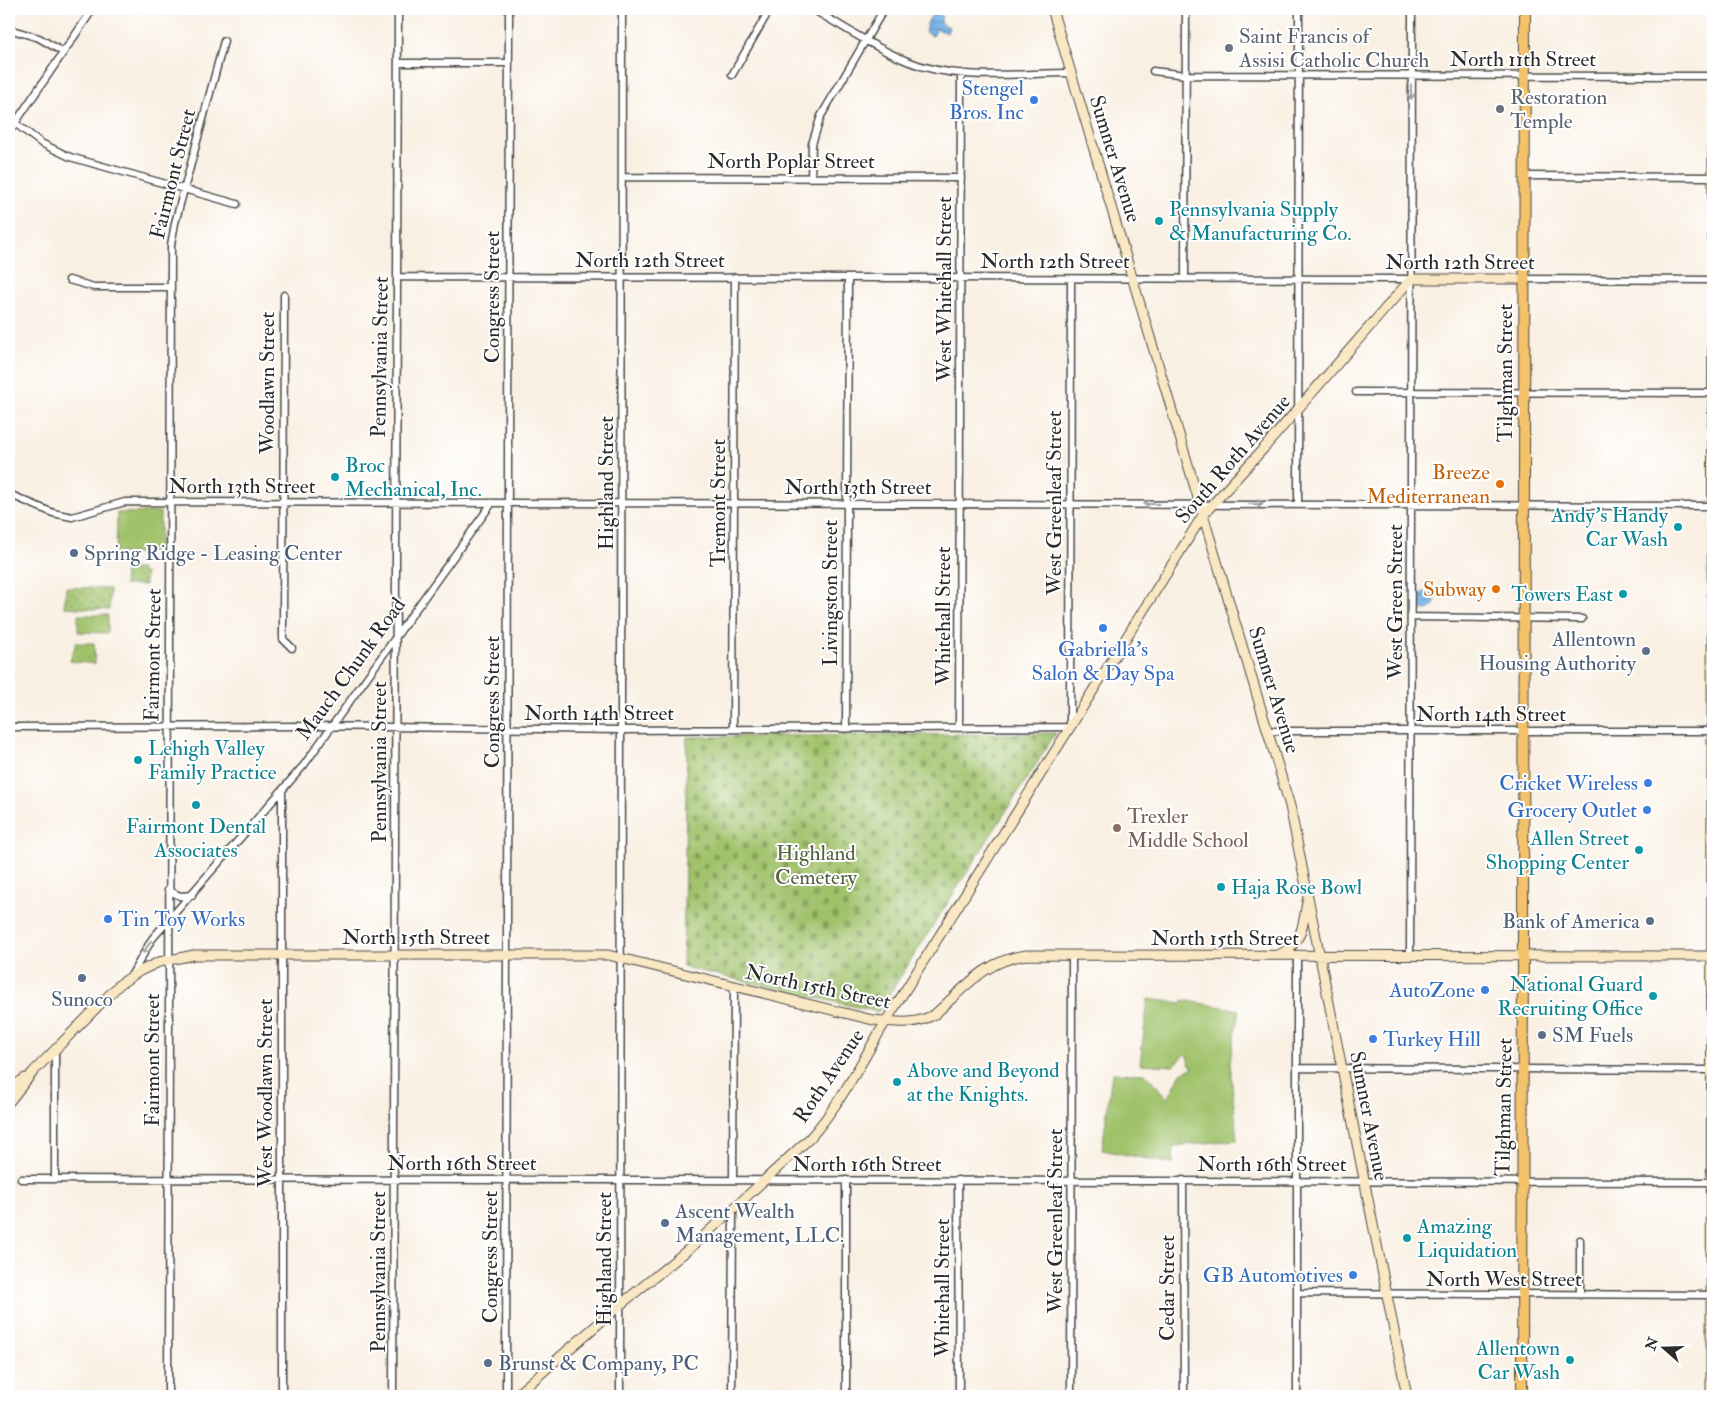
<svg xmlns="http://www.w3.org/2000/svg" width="1722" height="1405" viewBox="0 0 1722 1405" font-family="'IM FELL Double Pica',serif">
<defs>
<pattern id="green-dots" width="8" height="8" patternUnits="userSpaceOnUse" patternTransform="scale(1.25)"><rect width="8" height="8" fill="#a0c26b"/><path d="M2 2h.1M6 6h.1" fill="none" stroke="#839e58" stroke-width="1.8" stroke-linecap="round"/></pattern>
<pattern id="cemetery-stones" width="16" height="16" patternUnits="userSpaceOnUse" patternTransform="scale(1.25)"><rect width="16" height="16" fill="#a0c26b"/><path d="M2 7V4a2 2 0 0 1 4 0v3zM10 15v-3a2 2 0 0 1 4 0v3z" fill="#839e58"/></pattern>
<pattern id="water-rules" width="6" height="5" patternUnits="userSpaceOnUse" patternTransform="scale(1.25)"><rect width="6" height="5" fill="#79b6ec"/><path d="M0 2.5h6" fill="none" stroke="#6394bf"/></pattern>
</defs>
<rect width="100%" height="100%" fill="#fff"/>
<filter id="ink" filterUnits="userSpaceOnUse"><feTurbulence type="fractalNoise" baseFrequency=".02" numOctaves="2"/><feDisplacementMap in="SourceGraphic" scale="10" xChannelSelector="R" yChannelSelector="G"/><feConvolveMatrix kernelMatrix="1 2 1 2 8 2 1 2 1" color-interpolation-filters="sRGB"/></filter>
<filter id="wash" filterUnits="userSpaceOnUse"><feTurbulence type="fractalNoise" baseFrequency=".0096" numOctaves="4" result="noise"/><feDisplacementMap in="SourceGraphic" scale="20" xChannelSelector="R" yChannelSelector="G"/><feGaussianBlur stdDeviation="1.12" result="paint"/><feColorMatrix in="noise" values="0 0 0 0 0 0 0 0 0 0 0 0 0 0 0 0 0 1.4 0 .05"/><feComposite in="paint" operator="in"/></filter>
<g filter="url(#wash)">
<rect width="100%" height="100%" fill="#f9f0e3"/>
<path fill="url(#green-dots)" stroke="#66764b" d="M 125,569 L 141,569 L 141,573 L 145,573 L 145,585 L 124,585 Z
M 66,587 L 110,589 L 109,610 L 64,607 Z
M 76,643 L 94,643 L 95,664 L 70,661 Z"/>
<path fill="url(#cemetery-stones)" stroke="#66764b" d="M 1056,733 L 878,1012 L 683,967 L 687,737 Z"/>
<path fill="#a0c26b" stroke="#66764b" d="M 160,512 L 160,553 L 116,553 L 117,513 Z
M 78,615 L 108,615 L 108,633 L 78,632 Z
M 1148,999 L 1183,1003 L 1183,1000 L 1239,1010 L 1230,1061 L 1237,1140 L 1174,1146 L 1173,1164 L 1102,1150 L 1112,1073 L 1146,1074 L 1168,1099 L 1181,1073 L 1194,1067 L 1190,1065 L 1186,1054 L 1173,1066 L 1140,1064 Z"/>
<path fill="url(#water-rules)" stroke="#52708c" d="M 934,12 L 942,16 L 940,23 L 949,27 L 947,33 L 937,29 L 933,36 L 925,32 L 928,21 Z
M1417 601a9 9 0 1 1 18 0a9 9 0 1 1-18 0Z"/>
</g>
<g filter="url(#ink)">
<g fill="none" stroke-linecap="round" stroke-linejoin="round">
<defs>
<path id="street" d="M 812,9 C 843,26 874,48 907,61 C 957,82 1018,73 1071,73
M 9,29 L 39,38 L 63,52
M 398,63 L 509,63
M 1153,71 L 1186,75 L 1713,76
M 732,75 L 770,9
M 15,123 L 41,143 L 70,157 L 237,204
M 9,132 L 93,9
M 1525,176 L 1713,177
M 622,177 L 961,178
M 811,178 L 812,144 L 821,116 L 884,9
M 397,277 L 1411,279
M 1185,279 L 1186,9
M 1524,279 L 1713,280
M 69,280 L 94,287 L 171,287
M 284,295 L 283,639 L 292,648
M 1356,392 L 1713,393
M 9,494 L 53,513 L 72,517 L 125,502 L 1713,506
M 1298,504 L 1299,9
M 1411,617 L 1582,619
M 9,727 L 313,726 L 621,730 L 1070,727 L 1071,279
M 733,728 L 735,277
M 959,728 L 961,73
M 846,729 L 848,278
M 1268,731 L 1713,731
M 168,890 L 180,896 L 192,895
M 1410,956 L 1412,9
M 131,976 L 152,939 L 304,765 L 492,503
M 1297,1068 L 1713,1070
M 21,1179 L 1713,1182
M 55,1179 L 55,1051
M 733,1180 L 734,986
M 846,1180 L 846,1396
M 958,1180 L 959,1396
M 1183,1180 L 1184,1396
M 1297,1293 L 1711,1295
M 1580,1295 L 1580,1240
M 168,1396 L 171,245 L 175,223 L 224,41
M 282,1396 L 282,791
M 393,1396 L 398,9
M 506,1396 L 509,9
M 620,1396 L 622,9
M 732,1396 L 733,1209
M 1071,1396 L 1072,955
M 1297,1396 L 1297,956"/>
<path id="secondary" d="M 1052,9 L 1290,806 L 1407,1396
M 1279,955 C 1303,942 1303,926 1307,901
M 9,1089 L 25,1078
M 9,1102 L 33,1072 L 120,984 L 140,971 L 159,962 L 194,955 L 608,955 L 873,1020 C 895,1022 915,1026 935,1014 C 965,988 985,960 1027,955 L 1713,956
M 515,1396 L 620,1305 L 695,1244 L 810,1138 C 841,1103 862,1061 886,1021 L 1203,515 L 1264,448 L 1411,279 L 1524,279
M 1711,1396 L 1713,136"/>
<path id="primary" d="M 1522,1396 L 1525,9"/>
</defs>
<use href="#street" stroke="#4a4947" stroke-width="9"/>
<use href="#secondary" stroke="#4a4947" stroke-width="11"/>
<use href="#primary" stroke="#4a4947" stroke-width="12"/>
<use href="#street" stroke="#fff" stroke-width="6"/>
<use href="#secondary" stroke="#fae7c3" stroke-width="9"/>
<use href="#primary" stroke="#f3c26a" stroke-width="10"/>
</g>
<defs><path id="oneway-shaft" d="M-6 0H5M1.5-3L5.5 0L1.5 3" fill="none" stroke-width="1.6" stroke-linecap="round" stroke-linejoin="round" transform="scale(1.25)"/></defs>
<g stroke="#a0a0a0">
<use href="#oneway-shaft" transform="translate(1411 92) rotate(90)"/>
<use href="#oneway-shaft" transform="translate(1151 504) rotate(-180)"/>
<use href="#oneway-shaft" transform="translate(1256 504)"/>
<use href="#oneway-shaft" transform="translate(147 947) rotate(123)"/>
</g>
</g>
<g fill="#6b7280" stroke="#fff" stroke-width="2">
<circle cx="1229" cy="48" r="5"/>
<circle cx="1500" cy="109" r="5"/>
</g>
<g fill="#3f7fe0" stroke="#fff" stroke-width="2">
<circle cx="1034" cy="100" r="5"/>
<circle cx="1103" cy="628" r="5"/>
<circle cx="1648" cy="783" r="5"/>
<circle cx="1647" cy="810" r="5"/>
<circle cx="108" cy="919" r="5"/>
<circle cx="1485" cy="990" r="5"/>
<circle cx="1373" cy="1039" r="5"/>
<circle cx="1353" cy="1275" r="5"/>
</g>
<g fill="#0f9aa8" stroke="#fff" stroke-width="2">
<circle cx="1159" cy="221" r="5"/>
<circle cx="335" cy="477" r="5"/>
<circle cx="1678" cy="527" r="5"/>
<circle cx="1623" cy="594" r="5"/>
<circle cx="138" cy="760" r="5"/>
<circle cx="196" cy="805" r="5"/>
<circle cx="1639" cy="850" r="5"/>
<circle cx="1221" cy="887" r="5"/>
<circle cx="1653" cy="996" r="5"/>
<circle cx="897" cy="1082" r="5"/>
<circle cx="1407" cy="1238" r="5"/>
<circle cx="1570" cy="1360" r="5"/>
</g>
<g fill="#e8710a" stroke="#fff" stroke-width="2">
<circle cx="1500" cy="484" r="5"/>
<circle cx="1496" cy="589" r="5"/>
</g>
<g fill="#5c6f8a" stroke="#fff" stroke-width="2">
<circle cx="74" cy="553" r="5"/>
<circle cx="1646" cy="651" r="5"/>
<circle cx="1650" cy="921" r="5"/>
<circle cx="82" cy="978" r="5"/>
<circle cx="1542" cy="1035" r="5"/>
<circle cx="665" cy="1223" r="5"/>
<circle cx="488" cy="1363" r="5"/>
</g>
<circle fill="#8d6e63" stroke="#fff" stroke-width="2" cx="1117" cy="828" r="5"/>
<g text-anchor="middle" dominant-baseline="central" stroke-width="4" stroke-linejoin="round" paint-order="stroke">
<g font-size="21" fill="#5b616d" stroke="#fff" text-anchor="start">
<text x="1239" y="36">Saint Francis of<tspan x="1239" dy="24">Assisi Catholic Church</tspan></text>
<text x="1510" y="97">Restoration<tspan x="1510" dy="24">Temple</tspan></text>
</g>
<g font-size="21" fill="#2b2b2b" stroke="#fff">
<text x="1523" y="59">North 11th Street</text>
<text transform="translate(1115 159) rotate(73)">Sumner Avenue</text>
<text x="791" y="161">North Poplar Street</text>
<text transform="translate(173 174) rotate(-76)">Fairmont Street</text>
<text x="650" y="260">North 12th Street</text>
<text x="1055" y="261">North 12th Street</text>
<text x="1460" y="262">North 12th Street</text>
<text transform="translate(944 289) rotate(-90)">West Whitehall Street</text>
<text transform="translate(492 297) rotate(-90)">Congress Street</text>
<text transform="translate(380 357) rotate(-89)">Pennsylvania Street</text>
<text transform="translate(1505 373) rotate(-90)">Tilghman Street</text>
<text transform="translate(267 383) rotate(-90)">Woodlawn Street</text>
<text transform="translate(1233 459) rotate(-49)">South Roth Avenue</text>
<text transform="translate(606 483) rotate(-90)">Highland Street</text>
<text x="242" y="486">North 13th Street</text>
<text x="858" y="487">North 13th Street</text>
<text transform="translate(718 503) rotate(-90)">Tremont Street</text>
<text transform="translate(1054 503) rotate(-90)">West Greenleaf Street</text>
<text transform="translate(830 593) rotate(-90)">Livingston Street</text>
<text transform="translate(1395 602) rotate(-90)">West Green Street</text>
<text transform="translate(943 616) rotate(-90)">Whitehall Street</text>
<text transform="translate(153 655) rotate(-89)">Fairmont Street</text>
<text transform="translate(351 669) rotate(-54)">Mauch Chunk Road</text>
<text transform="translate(1274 690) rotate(73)">Sumner Avenue</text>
<text transform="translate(492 702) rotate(-90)">Congress Street</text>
<text x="599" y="713">North 14th Street</text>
<text x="1491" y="714">North 14th Street</text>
<text transform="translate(379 762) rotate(-90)">Pennsylvania Street</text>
<text x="416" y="937">North 15th Street</text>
<text x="1225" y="938">North 15th Street</text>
<text transform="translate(818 987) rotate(12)">North 15th Street</text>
<text transform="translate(152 1060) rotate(-90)">Fairmont Street</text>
<text transform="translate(829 1076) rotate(-56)">Roth Avenue</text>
<text transform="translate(265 1093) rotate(-90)">West Woodlawn Street</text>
<text transform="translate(1504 1107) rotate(-89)">Tilghman Street</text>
<text transform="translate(1369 1116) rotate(79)">Sumner Avenue</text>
<text x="462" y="1163">North 16th Street</text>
<text x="867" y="1164">North 16th Street</text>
<text x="1272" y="1164">North 16th Street</text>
<text transform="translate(1055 1221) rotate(-90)">West Greenleaf Street</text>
<text transform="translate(490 1257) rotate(-90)">Congress Street</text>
<text transform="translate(604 1259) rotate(-90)">Highland Street</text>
<text transform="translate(378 1272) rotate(-90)">Pennsylvania Street</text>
<text x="1504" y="1279">North West Street</text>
<text transform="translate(942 1288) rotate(-90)">Whitehall Street</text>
<text transform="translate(1167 1288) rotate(-90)">Cedar Street</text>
</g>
<g font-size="21" fill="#366cbe" stroke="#fff" text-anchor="end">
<text x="1024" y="88">Stengel<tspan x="1024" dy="24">Bros. Inc</tspan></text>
<text x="1103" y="649" text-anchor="middle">Gabriella's<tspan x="1103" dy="24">Salon &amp; Day Spa</tspan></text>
<text x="1638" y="783">Cricket Wireless</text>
<text x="1637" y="810">Grocery Outlet</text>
<text x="118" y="919" text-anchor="start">Tin Toy Works</text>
<text x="1475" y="990">AutoZone</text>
<text x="1383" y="1039" text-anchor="start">Turkey Hill</text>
<text x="1343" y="1275">GB Automotives</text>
</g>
<g font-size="21" fill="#0d838f" stroke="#fff" text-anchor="start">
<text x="1169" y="209">Pennsylvania Supply<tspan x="1169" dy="24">&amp; Manufacturing Co.</tspan></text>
<text x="345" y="465">Broc<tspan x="345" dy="24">Mechanical, Inc.</tspan></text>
<text x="1668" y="515" text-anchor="end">Andy’s Handy<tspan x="1668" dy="24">Car Wash</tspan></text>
<text x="1613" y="594" text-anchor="end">Towers East</text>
<text x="148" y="748">Lehigh Valley<tspan x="148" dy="24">Family Practice</tspan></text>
<text x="196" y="826" text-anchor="middle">Fairmont Dental<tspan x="196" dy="24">Associates</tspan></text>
<text x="1629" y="838" text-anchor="end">Allen Street<tspan x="1629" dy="24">Shopping Center</tspan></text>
<text x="1231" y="887">Haja Rose Bowl</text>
<text x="1643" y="984" text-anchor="end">National Guard<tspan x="1643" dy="24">Recruiting Office</tspan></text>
<text x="907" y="1070">Above and Beyond<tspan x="907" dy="24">at the Knights.</tspan></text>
<text x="1417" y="1226">Amazing<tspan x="1417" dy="24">Liquidation</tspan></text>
<text x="1560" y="1348" text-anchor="end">Allentown<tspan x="1560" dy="24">Car Wash</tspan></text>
</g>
<g font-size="21" fill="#c56008" stroke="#fff" text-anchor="end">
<text x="1490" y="472">Breeze<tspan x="1490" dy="24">Mediterranean</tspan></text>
<text x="1486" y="589">Subway</text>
</g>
<g font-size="21" fill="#4e5e75" stroke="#fff" text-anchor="start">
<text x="84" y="553">Spring Ridge - Leasing Center</text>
<text x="1636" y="639" text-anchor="end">Allentown<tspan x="1636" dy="24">Housing Authority</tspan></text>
<text x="1640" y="921" text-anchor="end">Bank of America</text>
<text x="82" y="999" text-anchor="middle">Sunoco</text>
<text x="1552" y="1035">SM Fuels</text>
<text x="675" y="1211">Ascent Wealth<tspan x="675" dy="24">Management, LLC.</tspan></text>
<text x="498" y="1363">Brunst &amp; Company, PC</text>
</g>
<g font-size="21" fill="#785e54" stroke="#fff" text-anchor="start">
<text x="1127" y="816">Trexler<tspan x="1127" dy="24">Middle School</tspan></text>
</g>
<g font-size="21" fill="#546041" stroke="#fff">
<text x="816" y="853">Highland<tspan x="816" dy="24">Cemetery</tspan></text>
</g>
</g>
<rect width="1722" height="1405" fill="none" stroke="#fff" stroke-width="30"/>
<g transform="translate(1664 1348) rotate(290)" stroke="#ffffff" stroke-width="4" paint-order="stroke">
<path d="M0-4L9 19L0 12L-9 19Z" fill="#2b2b2b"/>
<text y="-8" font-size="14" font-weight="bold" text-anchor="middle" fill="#2b2b2b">N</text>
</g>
</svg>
